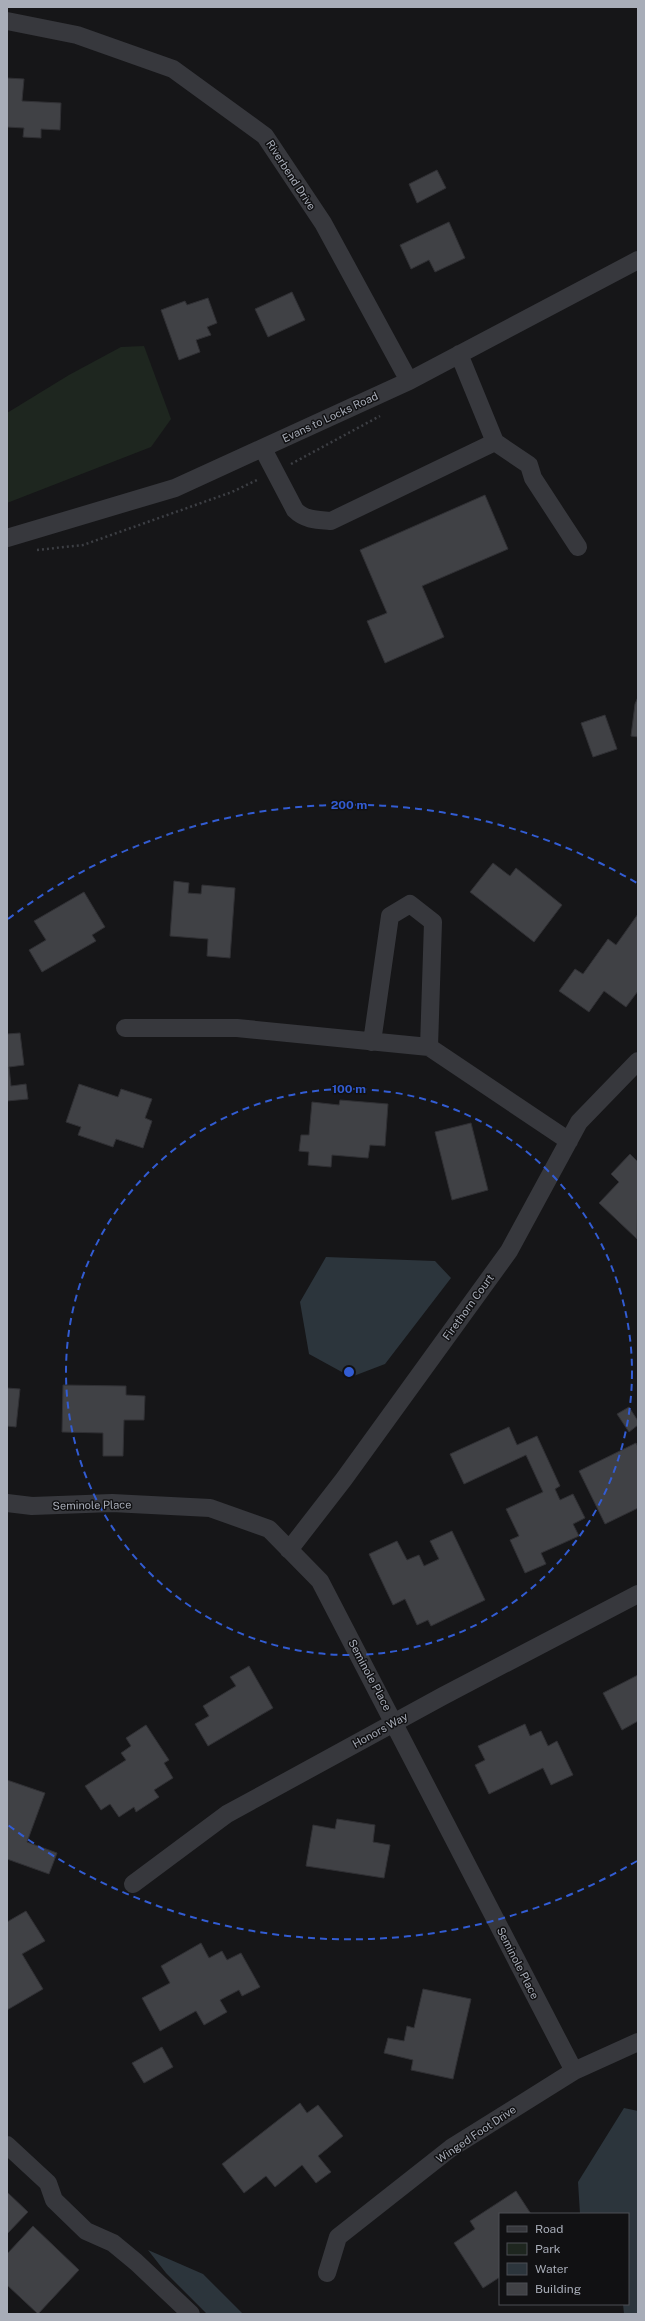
<svg xmlns="http://www.w3.org/2000/svg" width="645" height="2321" viewBox="0 0 645 2321" font-family="'Public Sans',sans-serif">
<rect width="100%" height="100%" fill="#161618"/>
<path fill="#1e261f" d="M 144,346 L 171,419 L 151,447 L 7,503 L 7,413 L 69,375 L 121,347 Z"/>
<path fill="#2c353c" d="M 326,1257 L 435,1261 L 451,1278 L 385,1364 L 351,1377 L 309,1354 L 300,1302 Z
M 624,2108 L 638,2111 L 638,2314 L 624,2314 L 623,2304 L 628,2304 L 628,2214 L 580,2214 L 578,2182 Z
M 148,2250 L 203,2274 L 243,2314 L 207,2314 L 166,2273 Z"/>
<path fill="#404145" stroke="#303034" d="M 7,78 L 24,79 L 22,101 L 61,103 L 60,130 L 41,129 L 41,138 L 23,137 L 24,128 L 7,127 Z
M 437,170 L 446,188 L 417,203 L 409,184 Z
M 449,222 L 465,258 L 435,272 L 429,260 L 411,269 L 400,245 Z
M 292,292 L 305,320 L 268,337 L 255,309 Z
M 208,298 L 217,323 L 207,327 L 211,335 L 196,340 L 200,352 L 179,360 L 161,310 L 185,301 L 187,305 Z
M 485,495 L 508,549 L 422,586 L 444,637 L 385,663 L 367,621 L 387,613 L 360,550 Z
M 638,697 L 638,737 L 631,736 L 635,704 Z
M 605,715 L 617,749 L 593,757 L 581,723 Z
M 493,863 L 510,876 L 516,868 L 562,905 L 534,942 L 470,892 Z
M 174,881 L 189,883 L 188,893 L 201,894 L 202,885 L 235,888 L 230,958 L 207,956 L 208,939 L 170,936 Z
M 84,892 L 105,927 L 92,935 L 96,941 L 42,972 L 29,950 L 46,940 L 34,921 Z
M 638,914 L 638,991 L 626,1007 L 604,991 L 589,1012 L 559,991 L 575,969 L 583,974 L 608,939 L 616,945 Z
M 20,1033 L 24,1065 L 9,1067 L 11,1086 L 26,1084 L 28,1099 L 7,1101 L 7,1034 Z
M 79,1084 L 118,1097 L 121,1089 L 152,1099 L 145,1118 L 152,1121 L 143,1148 L 116,1139 L 113,1147 L 78,1135 L 81,1127 L 66,1122 Z
M 340,1100 L 388,1104 L 385,1146 L 370,1145 L 368,1158 L 332,1155 L 331,1167 L 308,1165 L 309,1152 L 299,1151 L 301,1135 L 309,1135 L 312,1102 L 339,1105 Z
M 471,1123 L 488,1190 L 452,1200 L 435,1132 Z
M 630,1154 L 638,1162 L 637,1239 L 599,1203 L 619,1182 L 611,1174 Z
M 63,1385 L 126,1386 L 126,1395 L 145,1396 L 144,1420 L 124,1420 L 123,1456 L 103,1456 L 103,1433 L 62,1432 Z
M 7,1388 L 20,1389 L 16,1427 L 7,1426 Z
M 629,1407 L 638,1421 L 638,1425 L 629,1432 L 617,1414 Z
M 509,1427 L 517,1445 L 537,1436 L 560,1486 L 555,1489 L 560,1500 L 573,1494 L 585,1518 L 573,1524 L 579,1536 L 541,1553 L 546,1564 L 525,1573 L 510,1540 L 519,1536 L 506,1509 L 543,1492 L 526,1455 L 464,1484 L 450,1454 Z
M 636,1443 L 638,1447 L 638,1508 L 605,1524 L 579,1471 Z
M 452,1531 L 485,1600 L 431,1626 L 428,1620 L 417,1625 L 405,1599 L 393,1605 L 369,1554 L 397,1541 L 407,1560 L 419,1555 L 424,1566 L 439,1559 L 430,1541 Z
M 249,1666 L 273,1708 L 208,1746 L 195,1724 L 209,1716 L 203,1706 L 236,1686 L 230,1677 Z
M 638,1675 L 638,1721 L 622,1730 L 603,1693 Z
M 525,1724 L 530,1736 L 541,1731 L 548,1746 L 557,1741 L 573,1775 L 551,1785 L 543,1768 L 489,1794 L 475,1765 L 485,1760 L 478,1746 Z
M 146,1725 L 169,1760 L 164,1763 L 173,1778 L 154,1790 L 159,1797 L 136,1812 L 134,1807 L 119,1817 L 110,1804 L 101,1810 L 85,1786 L 126,1760 L 121,1753 L 131,1746 L 126,1738 Z
M 7,1780 L 45,1793 L 27,1842 L 57,1853 L 49,1874 L 7,1859 Z
M 337,1819 L 375,1825 L 373,1842 L 390,1845 L 384,1878 L 306,1866 L 313,1825 L 335,1829 Z
M 26,1911 L 45,1941 L 22,1954 L 43,1989 L 7,2010 L 7,1922 Z
M 201,1943 L 209,1958 L 222,1951 L 227,1960 L 241,1953 L 260,1987 L 242,1996 L 239,1990 L 220,2000 L 227,2012 L 204,2025 L 196,2011 L 160,2031 L 142,1998 L 170,1983 L 161,1966 Z
M 423,1989 L 471,1999 L 453,2079 L 411,2070 L 413,2060 L 384,2053 L 388,2038 L 404,2041 L 407,2026 L 414,2028 Z
M 162,2047 L 173,2067 L 144,2083 L 132,2063 Z
M 300,2103 L 307,2113 L 318,2105 L 343,2136 L 318,2156 L 331,2172 L 316,2183 L 302,2165 L 275,2187 L 266,2176 L 244,2193 L 222,2164 Z
M 516,2191 L 531,2214 L 500,2214 L 500,2277 L 483,2288 L 454,2243 L 475,2229 L 470,2221 Z
M 7,2192 L 28,2212 L 7,2234 Z
M 33,2226 L 79,2270 L 38,2314 L 7,2285 L 7,2254 Z"/>
<g fill="none" stroke-linecap="round" stroke-linejoin="round">
<path stroke="#3d3f44" stroke-width="2.5" stroke-dasharray="2 3" stroke-linecap="butt" d="M 291,464 L 380,416
M 37,550 L 83,545 L 232,492 L 259,479"/>
<path stroke="#37383d" stroke-width="18" d="M 7,21 L 77,35 L 173,69 L 265,136 L 323,223 L 409,381
M 459,354 L 495,442 L 529,465 L 533,478 L 578,547
M 263,449 L 295,510 C 305,520 317,520 331,521 L 495,442
M 7,538 L 175,488 L 409,381 L 638,260
M 125,1028 L 237,1028 L 429,1047 L 569,1141
M 372,1042 L 390,916 L 410,904 L 433,922 L 429,1047
M 7,1503 L 32,1506 L 112,1503 L 210,1508 L 269,1529 L 320,1581 L 574,2071
M 289,1550 L 344,1479 L 509,1251 L 579,1122 L 638,1061
M 133,1884 L 227,1814 L 443,1696 L 638,1594
M 7,2145 L 48,2183 L 54,2200 L 86,2231 L 113,2243 L 136,2262 L 191,2314
M 327,2273 L 338,2237 L 451,2148 L 574,2071 L 638,2042"/>
</g>
<g fill="none" stroke="#325cd3" stroke-width="2" stroke-dasharray="7 5">
<circle cx="349" cy="1372" r="283"/>
<path d="M637 1861A567 567 0 0 1 8 1825M8 919A567 567 0 0 1 637 883"/>
</g>
<g text-anchor="middle" dominant-baseline="central" stroke-width="3" stroke-linejoin="round" paint-order="stroke">
<g font-size="11" fill="#a8adb8" stroke="#111113">
<text transform="translate(291 175) rotate(57)">Riverbend Drive</text>
<text transform="translate(330 417) rotate(-25)">Evans to Locks Road</text>
<text transform="translate(468 1307) rotate(-54)">Firethorn Court</text>
<text transform="translate(92 1505) rotate(-1)">Seminole Place</text>
<text transform="translate(370 1675) rotate(62)">Seminole Place</text>
<text transform="translate(380 1730) rotate(-29)">Honors Way</text>
<text transform="translate(518 1963) rotate(63)">Seminole Place</text>
<text transform="translate(476 2134) rotate(-34)">Winged Foot Drive</text>
</g>
</g>
<circle cx="349" cy="1372" r="6" fill="#325cd3" stroke="#111113" stroke-width="2"/>
<g font-size="12" text-anchor="middle" font-weight="bold" fill="#325cd3" stroke="#111113" stroke-width="3" stroke-linejoin="round" paint-order="stroke">
<text x="349" y="809">200 m</text>
<text x="349" y="1093">100 m</text>
</g>
<rect width="645" height="2321" fill="none" stroke="#a8adb8" stroke-width="16"/>
<rect x="499" y="2213" width="130" height="92" fill="#111113" stroke="#4d4f55"/>
<rect x="507" y="2226" width="20" height="6" fill="#37383d" stroke="#4d4f55"/>
<text x="535" y="2233" font-size="12" fill="#a8adb8">Road</text>
<rect x="507" y="2243" width="20" height="12" fill="#1e261f" stroke="#4d4f55"/>
<text x="535" y="2253" font-size="12" fill="#a8adb8">Park</text>
<rect x="507" y="2263" width="20" height="12" fill="#2c353c" stroke="#4d4f55"/>
<text x="535" y="2273" font-size="12" fill="#a8adb8">Water</text>
<rect x="507" y="2283" width="20" height="12" fill="#404145" stroke="#4d4f55"/>
<text x="535" y="2293" font-size="12" fill="#a8adb8">Building</text>
</svg>
